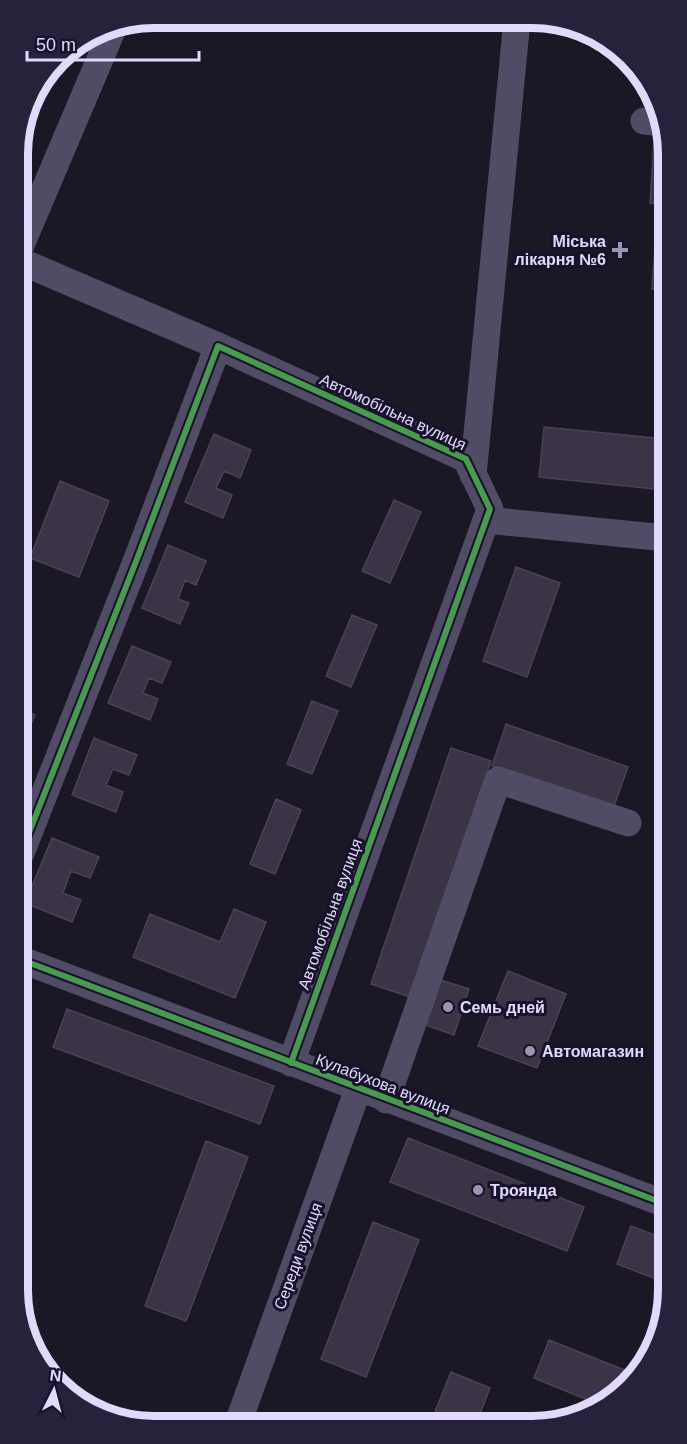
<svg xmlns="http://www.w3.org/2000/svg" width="687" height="1444" viewBox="0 0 687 1444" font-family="Helvetica,sans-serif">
<rect width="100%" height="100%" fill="#1b1724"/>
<path fill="#3a3446" stroke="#484258" stroke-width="1.5" d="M 654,141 L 664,142 L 665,290 L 652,289 L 658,204 L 650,203 Z
M 544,427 L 665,439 L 664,490 L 539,477 Z
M 214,434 L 251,450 L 240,478 L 224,471 L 216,488 L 232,495 L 223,518 L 185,502 Z
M 60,481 L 109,501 L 79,577 L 30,558 Z
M 394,500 L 421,512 L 390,583 L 362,571 Z
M 168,545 L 206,561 L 196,585 L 185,580 L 178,599 L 189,603 L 180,624 L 142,608 Z
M 516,567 L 560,583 L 527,677 L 483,661 Z
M 352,615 L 377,625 L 351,687 L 326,676 Z
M 132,646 L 171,662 L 162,683 L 149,678 L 143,693 L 158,699 L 150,720 L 108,703 Z
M 312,701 L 338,711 L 312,774 L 287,764 Z
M 21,709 L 35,715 L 21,747 Z
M 506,724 L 628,767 L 613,809 L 492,766 Z
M 94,738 L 137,755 L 129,775 L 113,769 L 106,785 L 123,792 L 116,812 L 72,795 Z
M 451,748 L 491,761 L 410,997 L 371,984 Z
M 276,799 L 301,810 L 275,874 L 250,864 Z
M 52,838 L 99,857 L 90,878 L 71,871 L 63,893 L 81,900 L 72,922 L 25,903 Z
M 234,909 L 266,922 L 235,998 L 133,957 L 150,914 L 220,942 Z
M 508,971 L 566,994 L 537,1068 L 478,1046 Z
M 441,980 L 469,989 L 454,1035 L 426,1025 Z
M 67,1009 L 274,1086 L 260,1124 L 53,1047 Z
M 408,1138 L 584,1207 L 567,1251 L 390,1182 Z
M 206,1141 L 248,1157 L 186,1321 L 145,1306 Z
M 373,1222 L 419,1240 L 366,1377 L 321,1359 Z
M 631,1226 L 668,1240 L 669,1284 L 617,1264 Z
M 549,1340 L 637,1375 L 595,1403 L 534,1378 Z
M 451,1372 L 490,1388 L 477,1422 L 431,1422 Z"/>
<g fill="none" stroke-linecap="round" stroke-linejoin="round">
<path stroke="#504c65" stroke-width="27" d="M 644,121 L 664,123
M 19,250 L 114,26
M 20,261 L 218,346
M 473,475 L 517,20
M 486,520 L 666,538
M 21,853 L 137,559 L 218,346 L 466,459 L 490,509 L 291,1063
M 22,960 L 668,1205
M 386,1100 L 498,780 L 628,823
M 238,1423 L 358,1089"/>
<defs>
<path id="cycleway" d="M 21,853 L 137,559 L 218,346 L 466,459 L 490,509 L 291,1063
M 22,960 L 668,1205"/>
</defs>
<use href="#cycleway" stroke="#18112a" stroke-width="10"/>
<use href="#cycleway" stroke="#469c4c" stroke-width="6"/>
</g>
<g fill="#9c95b2" stroke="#18112a" stroke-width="2">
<path d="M617 241h6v6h6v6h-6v6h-6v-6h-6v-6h6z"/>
<circle cx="448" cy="1007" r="6"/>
<circle cx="530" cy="1051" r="6"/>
<circle cx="478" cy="1190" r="6"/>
</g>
<g text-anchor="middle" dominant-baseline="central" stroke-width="6" stroke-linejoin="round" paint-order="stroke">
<g font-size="16" font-weight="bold" fill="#e2d9ff" stroke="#18112a" text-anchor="start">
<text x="606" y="241" text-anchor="end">Міська<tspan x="606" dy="18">лікарня №6</tspan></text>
<text x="460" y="1007">Семь дней</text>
<text x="542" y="1051">Автомагазин</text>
<text x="490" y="1190">Троянда</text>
</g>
<g font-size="16" fill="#e2d9ff" stroke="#18112a">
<text transform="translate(393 412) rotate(25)">Автомобільна вулиця</text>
<text transform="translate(330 914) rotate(-70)">Автомобільна вулиця</text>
<text transform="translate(383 1084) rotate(21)">Кулабухова вулиця</text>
<text transform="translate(298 1256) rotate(-70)">Середи вулиця</text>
</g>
</g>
<path d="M0 0H687V1444H0ZM154 28H532A126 126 0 0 1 658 154V1290A126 126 0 0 1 532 1416H154A126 126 0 0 1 28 1290V154A126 126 0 0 1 154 28Z" fill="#28213b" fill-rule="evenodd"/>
<path fill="none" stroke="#e2d9ff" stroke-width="8" d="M154 28H532A126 126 0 0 1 658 154V1290A126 126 0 0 1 532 1416H154A126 126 0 0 1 28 1290V154A126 126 0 0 1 154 28Z"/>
<g transform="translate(54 1390) rotate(6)" stroke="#18112a" stroke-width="4.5" paint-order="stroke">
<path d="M0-4.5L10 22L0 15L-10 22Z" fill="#e2d9ff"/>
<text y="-9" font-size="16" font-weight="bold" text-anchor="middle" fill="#e2d9ff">N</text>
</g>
<path d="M27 51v9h172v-9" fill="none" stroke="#e2d9ff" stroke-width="3"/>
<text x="36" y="51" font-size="18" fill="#e2d9ff" stroke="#18112a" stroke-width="4.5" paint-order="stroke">50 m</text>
</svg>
